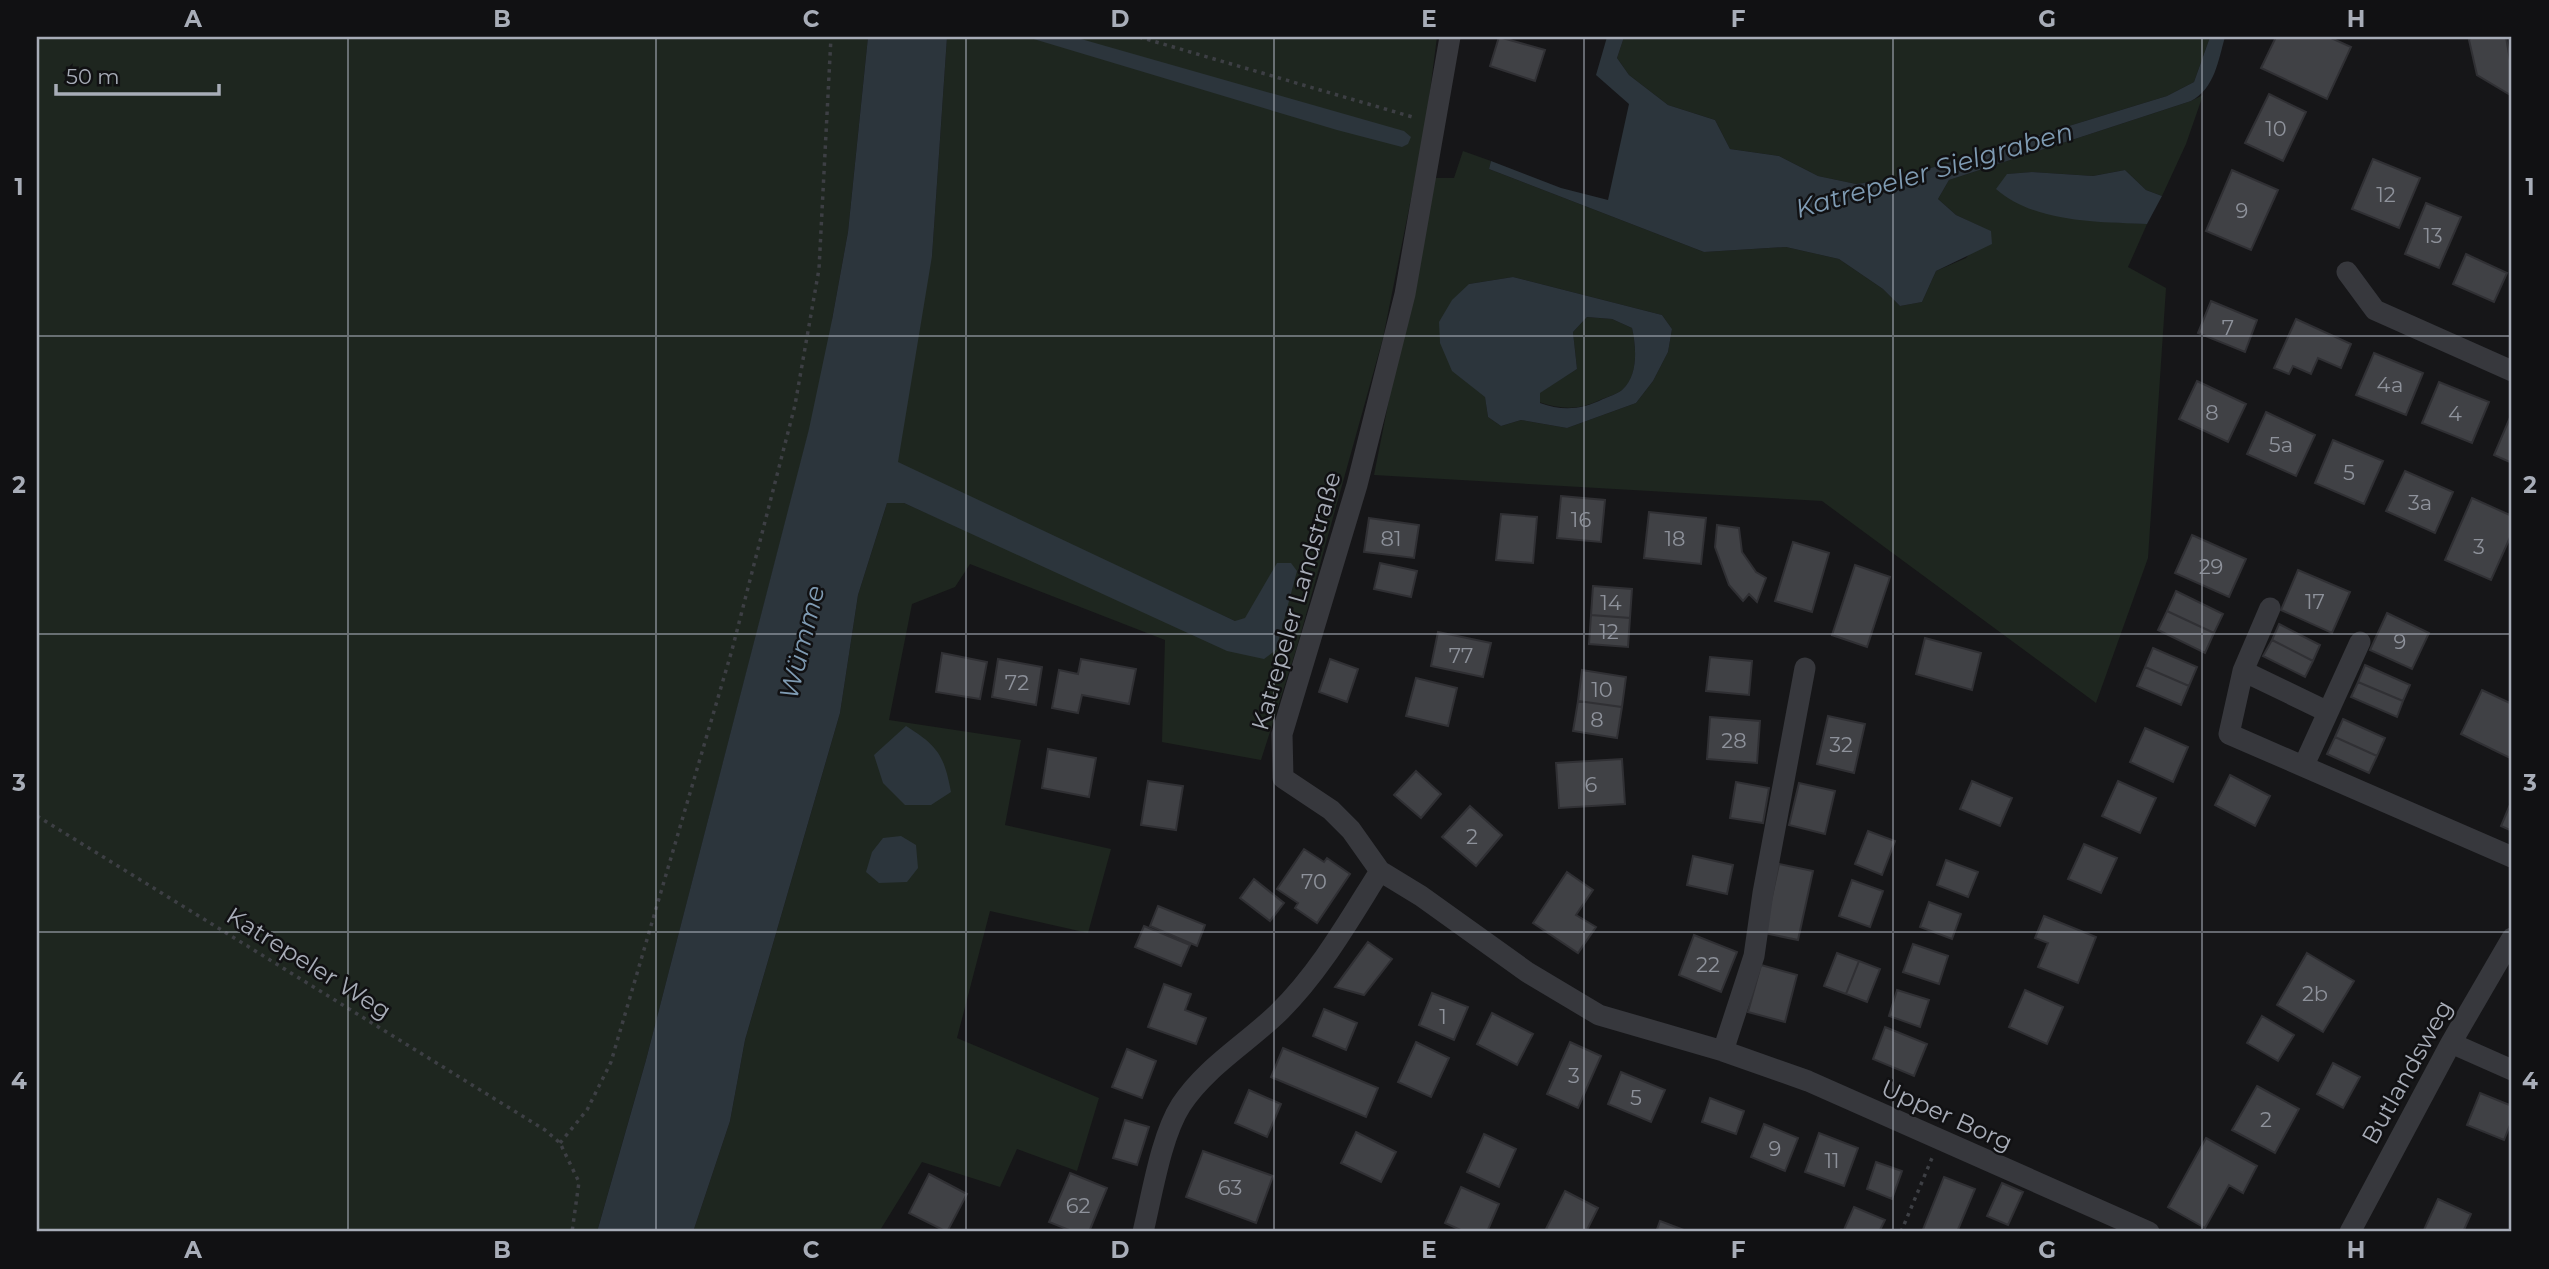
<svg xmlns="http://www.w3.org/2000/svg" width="2549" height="1269" viewBox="0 0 2549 1269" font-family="Montserrat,sans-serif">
<rect width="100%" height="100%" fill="#161618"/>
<path fill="#1e261f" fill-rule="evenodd" d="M 37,37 L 868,37 L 848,232 L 832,320 L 932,256 L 947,37 L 1437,37 L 1425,129 L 1383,338 L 1297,647 L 1261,760 L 1162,742 L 1165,640 L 970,564 L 955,587 L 912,604 L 889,720 L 1021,740 L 1005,825 L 1111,849 L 1088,933 L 990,911 L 957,1038 L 1099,1098 L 1077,1171 L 1017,1149 L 1000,1187 L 922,1162 L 879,1232 L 693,1232 L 730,1121 L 745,1040 L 840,713 L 858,595 L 887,503 L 904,503 L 1015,552 L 1278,641 L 1067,543 L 809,431 L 646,1060 L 597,1232 L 37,1232 Z
M 1624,37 L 2210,37 L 2194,82 L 2167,96 L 1938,166 L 1886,180 L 1856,184 L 1818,176 L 1779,156 L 1730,149 L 1715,120 L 1668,105 L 1629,75 L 1617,58 Z
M 2203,95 L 2186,144 L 2162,196 L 2146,190 L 2125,170 L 2093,176 L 2032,172 L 2008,174 L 2094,221 L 2147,224 L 2128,267 L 2166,288 L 2148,558 L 2096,703 L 1822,501 L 1374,475 L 1433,178 L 1454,178 L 1463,151 L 1491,161 L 1489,169 L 1704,252 L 1786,247 L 1839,259 L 1883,289 L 1900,306 L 1922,302 L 1936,271 L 1966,258 L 1990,231 L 1956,215 L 1938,199 L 1949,180 L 2191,101 ZM 1513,277 L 1662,315 L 1672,329 L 1668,352 L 1653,381 L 1636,403 L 1567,428 L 1521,420 L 1501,426 L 1488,417 L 1469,284 Z
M 1587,317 L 1612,319 L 1632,328 C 1636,346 1639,376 1622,390 C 1617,394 1608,397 1602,399 C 1581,410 1562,410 1539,402 L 1539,393 L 1577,369 L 1573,332 Z"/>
<path fill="#2c353c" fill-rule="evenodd" d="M 868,37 L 947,37 L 932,256 L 898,462 L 1235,621 L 1245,618 L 1277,563 L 1291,563 L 1297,571 L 1276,650 L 1264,659 L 1227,651 L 904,503 L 887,503 L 858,595 L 840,713 L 745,1040 L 730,1121 L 693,1232 L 597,1232 L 646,1060 L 809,429 L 832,320 L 848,232 Z
M 1027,37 L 1074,37 L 1404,131 L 1411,137 L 1408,144 L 1402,147 L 1337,130 Z
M 1607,37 L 1624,37 L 1617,58 L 1629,75 L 1668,105 L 1715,120 L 1730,149 L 1779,156 L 1818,176 L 1856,184 L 1886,180 L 1938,166 L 2167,96 L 2194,82 L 2210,37 L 2225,37 C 2218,61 2215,88 2191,101 L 1949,180 L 1938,199 L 1956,215 L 1991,231 L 1992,244 L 1936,271 L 1922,302 L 1900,306 L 1883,289 L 1839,259 L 1786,247 L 1704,252 L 1489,169 L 1491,161 L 1561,188 L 1608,200 L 1629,104 L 1596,75 Z
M 2125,170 L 2146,190 L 2162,196 L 2147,224 C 2098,222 2035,223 1996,189 L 2007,174 L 2032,172 L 2093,176 Z
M 1513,277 L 1662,315 L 1672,329 L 1668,352 L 1653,381 L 1636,403 L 1567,428 L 1521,420 L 1501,426 L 1488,417 L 1485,397 L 1452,371 L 1440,343 L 1439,322 L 1452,300 L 1469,284 ZM 1587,317 L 1612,319 L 1632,328 C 1636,346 1639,375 1622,390 C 1617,394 1608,397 1603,399 C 1581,410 1562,411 1540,403 L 1540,393 L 1577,369 L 1573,332 Z
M 906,726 C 938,746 944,755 951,792 L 931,805 L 905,805 L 883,783 L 874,755 Z
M 901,836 L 916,845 L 918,868 L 907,882 L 879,883 L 866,872 L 872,852 L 883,838 Z"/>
<path fill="#404145" stroke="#303034" stroke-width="2" d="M 1499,37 L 1545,50 L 1535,81 L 1490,66 Z
M 2276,37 L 2329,37 L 2351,47 L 2327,99 L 2261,68 Z
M 2471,37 L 2506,37 L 2510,60 L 2512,61 L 2512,96 L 2477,75 L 2469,40 Z
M 2269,94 L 2306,112 L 2283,161 L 2245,143 Z
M 2373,159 L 2420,178 L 2399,228 L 2352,209 Z
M 2232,170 L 2278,190 L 2251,250 L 2206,231 Z
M 2426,203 L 2461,217 L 2439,268 L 2405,254 Z
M 2466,254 L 2507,273 L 2494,302 L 2453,284 Z
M 2211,301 L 2257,320 L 2245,352 L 2198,333 Z
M 2296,319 L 2351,344 L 2341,368 L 2318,358 L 2311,374 L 2293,366 L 2289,374 L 2274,368 Z
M 2374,353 L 2423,373 L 2406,415 L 2356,395 Z
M 2197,381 L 2246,404 L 2228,442 L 2179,419 Z
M 2439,382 L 2489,402 L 2472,443 L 2422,423 Z
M 2266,412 L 2315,435 L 2296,476 L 2247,454 Z
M 2511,415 L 2512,416 L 2512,463 L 2494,455 Z
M 2333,440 L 2383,461 L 2364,504 L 2315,483 Z
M 2405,471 L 2453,492 L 2435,533 L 2386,511 Z
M 1561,496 L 1605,500 L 1601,542 L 1557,538 Z
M 2472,498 L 2512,516 L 2512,533 L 2491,580 L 2445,560 Z
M 1649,512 L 1706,518 L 1701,564 L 1644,558 Z
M 1501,514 L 1537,517 L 1533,563 L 1496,560 Z
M 1369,518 L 1419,525 L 1414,558 L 1364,552 Z
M 1717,525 L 1739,528 L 1742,552 L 1756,572 L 1766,578 L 1757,602 L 1749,594 L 1743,601 L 1729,585 L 1715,547 Z
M 2192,535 L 2246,559 L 2229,597 L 2175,573 Z
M 1793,542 L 1829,553 L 1812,612 L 1775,601 Z
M 1380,563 L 1417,571 L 1411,597 L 1374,589 Z
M 1855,565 L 1890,577 L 1867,647 L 1832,635 Z
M 2298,570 L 2350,592 L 2332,633 L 2281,610 Z
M 1593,586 L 1632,589 L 1630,618 L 1591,615 Z
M 2176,591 L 2223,614 L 2214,633 L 2167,611 Z
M 2167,611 L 2214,633 L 2205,653 L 2158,630 Z
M 2387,613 L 2429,633 L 2412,669 L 2370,650 Z
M 1591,615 L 1630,618 L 1628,647 L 1589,644 Z
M 2279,624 L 2320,645 L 2313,661 L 2272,640 Z
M 1438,632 L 1491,643 L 1483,677 L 1431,666 Z
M 1925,638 L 1981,653 L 1972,690 L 1916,674 Z
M 2272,640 L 2313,661 L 2305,677 L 2263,656 Z
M 2153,648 L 2197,667 L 2189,686 L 2145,667 Z
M 942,653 L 987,662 L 980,699 L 936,692 Z
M 1710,657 L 1752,661 L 1749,695 L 1706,691 Z
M 998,659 L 1042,667 L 1036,705 L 992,697 Z
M 1081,659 L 1136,669 L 1129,704 L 1082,695 L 1078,713 L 1052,708 L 1059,670 L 1078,674 Z
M 1330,659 L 1358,669 L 1347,702 L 1319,692 Z
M 2365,665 L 2410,685 L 2403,701 L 2358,682 Z
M 2145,667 L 2189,686 L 2181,705 L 2137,686 Z
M 1582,670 L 1626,677 L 1622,707 L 1578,701 Z
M 1416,678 L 1457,688 L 1448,726 L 1406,716 Z
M 2358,682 L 2403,701 L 2397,717 L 2351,697 Z
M 2482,690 L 2512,704 L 2512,754 L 2510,758 L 2461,734 Z
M 1578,701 L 1622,707 L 1617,738 L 1573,731 Z
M 1828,716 L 1865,724 L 1854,773 L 1817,764 Z
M 1710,717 L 1760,721 L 1757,763 L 1707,759 Z
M 2343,719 L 2385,738 L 2377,756 L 2335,737 Z
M 2145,728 L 2188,747 L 2173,782 L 2130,762 Z
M 2335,737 L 2377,756 L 2369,773 L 2327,754 Z
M 1048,749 L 1096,758 L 1089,797 L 1042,788 Z
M 1622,759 L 1625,804 L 1559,808 L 1556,763 Z
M 1416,771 L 1441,794 L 1421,818 L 1394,795 Z
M 2230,775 L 2270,796 L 2255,826 L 2215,805 Z
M 1148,781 L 1183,786 L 1176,830 L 1141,825 Z
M 1972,781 L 2012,798 L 2000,826 L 1960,809 Z
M 2118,781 L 2156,798 L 2140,833 L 2102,816 Z
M 1736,782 L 1769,788 L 1763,823 L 1730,818 Z
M 1799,783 L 1835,791 L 1825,834 L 1789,825 Z
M 2512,800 L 2512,831 L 2501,826 Z
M 1470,806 L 1502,835 L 1476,866 L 1442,837 Z
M 1868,831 L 1895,841 L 1882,875 L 1855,864 Z
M 2084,844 L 2117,858 L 2101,893 L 2068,879 Z
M 1304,849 L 1324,862 L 1327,858 L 1350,874 L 1317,923 L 1295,908 L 1298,903 L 1277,889 Z
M 1693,856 L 1733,865 L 1727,894 L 1687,885 Z
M 1946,860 L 1978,872 L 1968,897 L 1937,885 Z
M 1779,864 L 1813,871 L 1798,940 L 1764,933 Z
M 1567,872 L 1593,890 L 1576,915 L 1596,927 L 1578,953 L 1533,923 Z
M 1254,879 L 1284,903 L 1270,921 L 1240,898 Z
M 1852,880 L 1883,891 L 1870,927 L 1839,916 Z
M 1929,902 L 1961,914 L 1952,939 L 1920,927 Z
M 1158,906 L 1205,925 L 1197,946 L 1150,926 Z
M 2044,916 L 2096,937 L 2078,983 L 2038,967 L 2048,943 L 2035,938 Z
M 1144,926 L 1190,945 L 1181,966 L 1135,947 Z
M 1694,935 L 1737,952 L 1721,992 L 1679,975 Z
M 1368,942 L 1392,959 L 1364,995 L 1335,987 Z
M 1913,944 L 1948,956 L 1939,984 L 1903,972 Z
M 1837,953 L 1859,961 L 1846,994 L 1824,986 Z
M 2307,953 L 2354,981 L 2323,1032 L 2277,1005 Z
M 1859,961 L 1880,969 L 1867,1002 L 1846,994 Z
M 1761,965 L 1797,975 L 1785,1022 L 1748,1012 Z
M 1164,984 L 1191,994 L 1185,1010 L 1206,1018 L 1196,1044 L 1148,1027 Z
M 1897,990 L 1929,1000 L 1920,1027 L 1889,1016 Z
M 2025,990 L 2063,1007 L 2047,1044 L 2009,1027 Z
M 1432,993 L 1468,1007 L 1454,1040 L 1419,1025 Z
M 1324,1009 L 1357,1023 L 1346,1050 L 1313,1036 Z
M 1492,1013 L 1533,1034 L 1517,1065 L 1477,1044 Z
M 2262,1016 L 2294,1035 L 2278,1061 L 2247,1043 Z
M 1885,1027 L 1927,1044 L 1914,1076 L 1873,1059 Z
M 1416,1042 L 1449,1058 L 1431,1097 L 1398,1082 Z
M 1570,1042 L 1601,1056 L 1578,1108 L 1547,1094 Z
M 1283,1048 L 1378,1088 L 1366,1117 L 1271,1077 Z
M 1127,1049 L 1156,1061 L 1142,1098 L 1112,1087 Z
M 2333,1063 L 2360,1077 L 2343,1108 L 2317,1094 Z
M 1621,1072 L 1665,1090 L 1651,1122 L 1608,1104 Z
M 2257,1086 L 2299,1109 L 2275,1153 L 2232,1130 Z
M 1249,1090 L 1281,1104 L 1267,1137 L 1235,1123 Z
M 2480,1093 L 2512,1106 L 2512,1120 L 2504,1140 L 2467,1125 Z
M 1710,1098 L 1744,1111 L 1736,1134 L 1702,1122 Z
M 1125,1120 L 1149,1127 L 1137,1165 L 1113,1158 Z
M 1764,1124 L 1798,1138 L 1785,1171 L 1751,1157 Z
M 1356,1132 L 1396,1152 L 1381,1182 L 1341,1163 Z
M 1819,1133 L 1858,1148 L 1844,1186 L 1805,1172 Z
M 1484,1134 L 1516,1149 L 1499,1187 L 1467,1172 Z
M 2206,1138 L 2257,1166 L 2243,1193 L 2229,1185 L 2205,1228 L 2168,1207 Z
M 1203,1151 L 1273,1176 L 1256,1223 L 1186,1197 Z
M 1876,1162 L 1902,1171 L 1892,1199 L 1867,1189 Z
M 1070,1173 L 1107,1188 L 1089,1232 L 1074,1232 L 1049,1222 Z
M 929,1174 L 967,1194 L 947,1232 L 909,1213 Z
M 1944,1177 L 1975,1189 L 1957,1232 L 1922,1232 Z
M 2002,1183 L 2023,1192 L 2008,1225 L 1987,1216 Z
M 1461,1187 L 1499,1204 L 1487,1232 L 1465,1232 L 1445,1223 Z
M 1565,1191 L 1598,1208 L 1586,1232 L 1553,1232 L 1546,1229 Z
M 2438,1199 L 2471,1214 L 2463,1232 L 2423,1232 Z
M 1854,1207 L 1885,1220 L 1879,1232 L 1843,1232 Z
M 1660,1221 L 1689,1232 L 1656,1232 Z"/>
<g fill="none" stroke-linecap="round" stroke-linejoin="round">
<path stroke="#3d3f44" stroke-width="3.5" stroke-dasharray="3.5 5" stroke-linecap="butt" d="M 1139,37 L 1416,118
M 37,816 L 545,1130 L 560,1143 L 579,1182 L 572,1232
M 560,1143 L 587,1110 L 611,1062 L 732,650 L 795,405 L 819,269 L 831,37
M 1901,1232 L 1932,1158"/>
<path stroke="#37383d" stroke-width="21" d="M 1450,37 L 1405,294 L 1357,485 L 1282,734 L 1283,778 L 1331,810 L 1351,830 L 1380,871 L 1421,896 L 1527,972 L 1599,1015 L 1723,1051 L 1808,1081 L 2149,1232
M 2347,272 L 2375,310 L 2512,371
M 2270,608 L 2243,671 L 2229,734 L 2512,857
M 2243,671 L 2328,712
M 2304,765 L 2360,642
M 2451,1043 L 2512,1070
M 1723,1051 L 1754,956 L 1763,893 L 1805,668
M 1143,1232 C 1152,1195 1161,1136 1181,1105 C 1206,1067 1246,1044 1278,1013 C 1320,972 1349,920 1380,871
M 2350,1232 L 2451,1043 L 2512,938"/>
</g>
<path fill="none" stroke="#a8adb8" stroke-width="2" stroke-opacity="0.55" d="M 348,37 L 348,1232M 656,37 L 656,1232M 966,37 L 966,1232M 1274,37 L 1274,1232M 1584,37 L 1584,1232M 1893,37 L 1893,1232M 2202,37 L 2202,1232M 37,336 L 2512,336M 37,634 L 2512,634M 37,932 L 2512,932"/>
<g text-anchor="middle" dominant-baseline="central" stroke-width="5" stroke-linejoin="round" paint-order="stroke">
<g font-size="21" fill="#8e929b">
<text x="2276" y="128">10</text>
<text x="2386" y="194">12</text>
<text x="2242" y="210">9</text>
<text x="2433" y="235">13</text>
<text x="2228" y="327">7</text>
<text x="2390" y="384">4a</text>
<text x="2212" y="412">8</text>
<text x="2455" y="413">4</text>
<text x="2281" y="444">5a</text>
<text x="2349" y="472">5</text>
<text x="2420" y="502">3a</text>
<text x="1581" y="519">16</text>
<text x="1391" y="538">81</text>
<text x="1675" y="538">18</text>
<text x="2479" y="546">3</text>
<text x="2211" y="566">29</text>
<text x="2315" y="601">17</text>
<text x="1611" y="602">14</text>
<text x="1609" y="631">12</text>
<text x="2400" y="641">9</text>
<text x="1461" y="655">77</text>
<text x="1017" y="682">72</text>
<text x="1602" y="689">10</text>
<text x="1597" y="719">8</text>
<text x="1734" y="740">28</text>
<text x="1841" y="744">32</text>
<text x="1591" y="784">6</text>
<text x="1472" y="836">2</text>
<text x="1314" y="881">70</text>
<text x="1708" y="964">22</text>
<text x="2315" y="993">2b</text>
<text x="1443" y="1016">1</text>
<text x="1574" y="1075">3</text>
<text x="1636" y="1097">5</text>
<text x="2266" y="1119">2</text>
<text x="1775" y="1148">9</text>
<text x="1832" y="1160">11</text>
<text x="1230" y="1187">63</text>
<text x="1078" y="1205">62</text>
</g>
<g font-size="24" fill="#a8adb8" stroke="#111113">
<text transform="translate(1296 601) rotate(-74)">Katrepeler Landstraße</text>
<text transform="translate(309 963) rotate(32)">Katrepeler Weg</text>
<text transform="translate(2407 1072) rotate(-61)">Butlandsweg</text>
<text transform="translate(1947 1115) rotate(24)">Upper Borg</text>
</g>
<g font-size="26" font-style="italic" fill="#7f9bb3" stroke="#111113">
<text transform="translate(1934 170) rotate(-16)">Katrepeler Sielgraben</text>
<text transform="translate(802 642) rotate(-76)">Wümme</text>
</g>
</g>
<rect width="2549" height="1269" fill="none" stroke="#111113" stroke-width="77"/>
<path d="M56 84v10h163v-10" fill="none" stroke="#a8adb8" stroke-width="3.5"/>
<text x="66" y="84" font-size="21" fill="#a8adb8" stroke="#111113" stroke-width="5" paint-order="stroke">50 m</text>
<rect x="38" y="38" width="2472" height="1192" fill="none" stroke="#a8adb8" stroke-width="2.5"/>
<g font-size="23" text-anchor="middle" font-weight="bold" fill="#a8adb8">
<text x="193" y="27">A</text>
<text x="502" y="27">B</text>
<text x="811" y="27">C</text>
<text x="1120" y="27">D</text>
<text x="1429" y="27">E</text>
<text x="1738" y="27">F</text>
<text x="2047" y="27">G</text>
<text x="2356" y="27">H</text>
<text x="19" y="195">1</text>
<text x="2530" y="195">1</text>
<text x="19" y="493">2</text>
<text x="2530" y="493">2</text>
<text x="19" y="791">3</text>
<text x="2530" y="791">3</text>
<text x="19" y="1089">4</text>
<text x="2530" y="1089">4</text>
<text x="193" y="1258">A</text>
<text x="502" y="1258">B</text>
<text x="811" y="1258">C</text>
<text x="1120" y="1258">D</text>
<text x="1429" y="1258">E</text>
<text x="1738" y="1258">F</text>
<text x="2047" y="1258">G</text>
<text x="2356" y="1258">H</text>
</g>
</svg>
